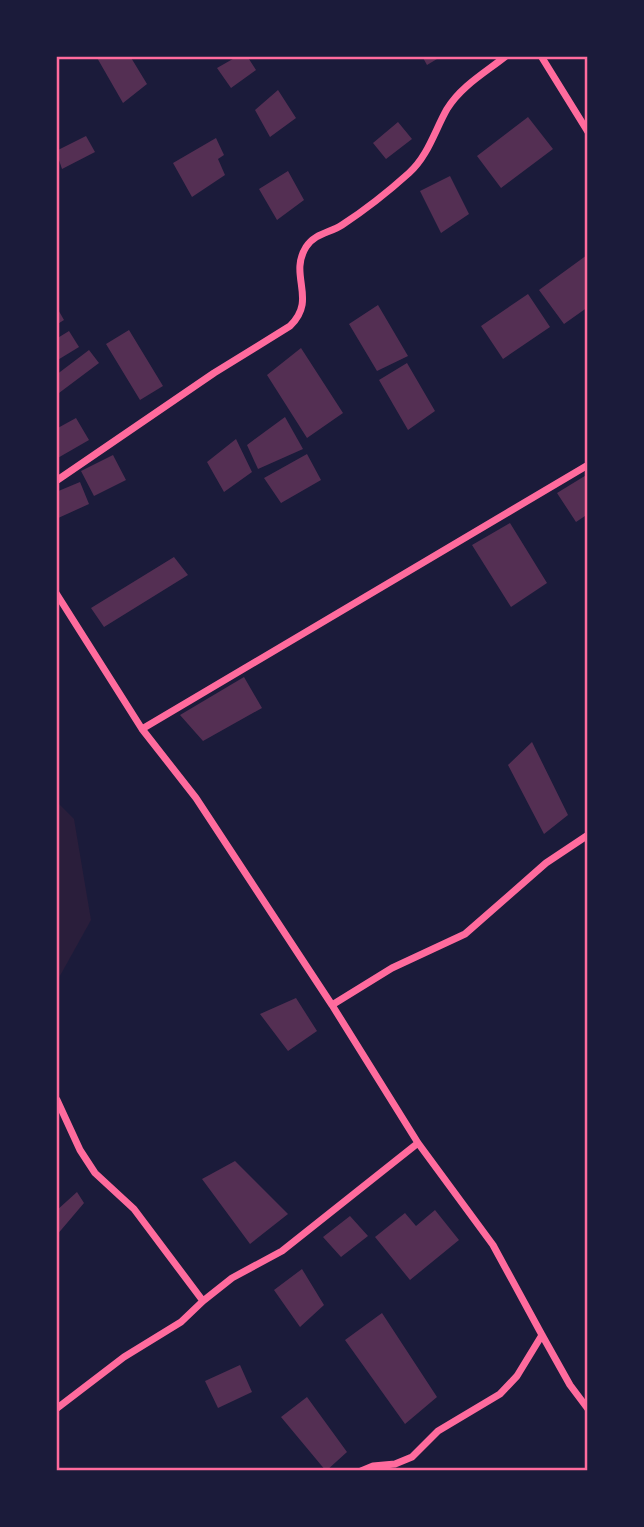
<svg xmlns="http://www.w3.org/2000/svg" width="644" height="1527" viewBox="0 0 644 1527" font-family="'PT Sans Narrow',sans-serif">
<rect width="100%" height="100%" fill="#1b1b3a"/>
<path fill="#2a1e3b" d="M 56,801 L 74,819 L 91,920 L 56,983 Z"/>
<path fill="#542f53" d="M 96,56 L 130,56 L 147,84 L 123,103 Z
M 238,56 L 247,56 L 256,70 L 231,88 L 217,68 Z
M 422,56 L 442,56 L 427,65 Z
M 278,90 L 296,118 L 270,137 L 255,110 Z
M 528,117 L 553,149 L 501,188 L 477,156 Z
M 398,122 L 412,139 L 386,159 L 373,143 Z
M 86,136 L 95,152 L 62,169 L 56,151 Z
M 216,138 L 224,155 L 218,159 L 225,175 L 192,197 L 173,163 Z
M 288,171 L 304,200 L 277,220 L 259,189 Z
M 450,176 L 469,214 L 441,233 L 420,191 Z
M 587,255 L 588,307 L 564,324 L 539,290 Z
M 528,294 L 550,327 L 503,359 L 481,326 Z
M 378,305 L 408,356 L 377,371 L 349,324 Z
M 56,306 L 64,320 L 56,325 Z
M 129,330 L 163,386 L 140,400 L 106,344 Z
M 69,331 L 79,347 L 56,361 L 56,339 Z
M 301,348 L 343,413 L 307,438 L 267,375 Z
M 89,350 L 99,363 L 59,393 L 56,389 L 56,375 Z
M 407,363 L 435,411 L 408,430 L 379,380 Z
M 285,417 L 303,449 L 258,469 L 247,445 Z
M 76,418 L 89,440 L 56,459 L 56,429 Z
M 236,439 L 252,472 L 224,492 L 207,462 Z
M 307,454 L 321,480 L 281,503 L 264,478 Z
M 113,455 L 126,480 L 94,496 L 81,471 Z
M 588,474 L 588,514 L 576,522 L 557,493 Z
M 80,482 L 89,504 L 56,519 L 56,492 Z
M 510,523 L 547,583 L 511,607 L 472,545 Z
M 174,557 L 188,575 L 104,627 L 91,608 Z
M 244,677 L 262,708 L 203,741 L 180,715 Z
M 532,742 L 568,815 L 544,834 L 508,765 Z
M 296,998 L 317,1031 L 288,1051 L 260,1014 Z
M 235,1161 L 288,1214 L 250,1244 L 202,1179 Z
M 77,1192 L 84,1203 L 56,1236 L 56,1211 Z
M 435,1210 L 459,1240 L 410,1280 L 375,1237 L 405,1213 L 416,1226 Z
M 350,1216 L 368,1236 L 341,1257 L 323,1237 Z
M 302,1269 L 324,1305 L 300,1327 L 274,1290 Z
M 382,1313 L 437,1397 L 405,1424 L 345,1340 Z
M 240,1365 L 252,1392 L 218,1408 L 205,1381 Z
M 307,1397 L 347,1452 L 326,1471 L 281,1417 Z"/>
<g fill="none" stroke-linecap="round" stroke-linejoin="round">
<path stroke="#ff6b9d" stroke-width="7" d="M 541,56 L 588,132
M 56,481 L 214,373 L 290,326 C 318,299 288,276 306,247 C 315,233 330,233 342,225 C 365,210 389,191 409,173 C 428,156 435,130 447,109 C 461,86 486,72 506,56
M 56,593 L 142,729 L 196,798 L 332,1005 L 418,1143 L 493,1245 L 542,1335 L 570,1385 L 588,1409
M 142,729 L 588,465
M 332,1005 L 392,968 L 465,934 L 546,863 L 588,835
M 57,1100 L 80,1150 L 95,1173 L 134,1209 L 203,1301
M 56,1409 L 124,1357 L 181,1322 L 203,1301 L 232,1278 L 282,1251 L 418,1143
M 361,1471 L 373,1466 L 395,1464 L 412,1457 L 438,1431 L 500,1394 L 517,1376 L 542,1335"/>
</g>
<rect width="644" height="1527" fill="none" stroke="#1b1b3a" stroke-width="116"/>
<rect x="58" y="58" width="528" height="1411" fill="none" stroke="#ff6b9d" stroke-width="2.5"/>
</svg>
